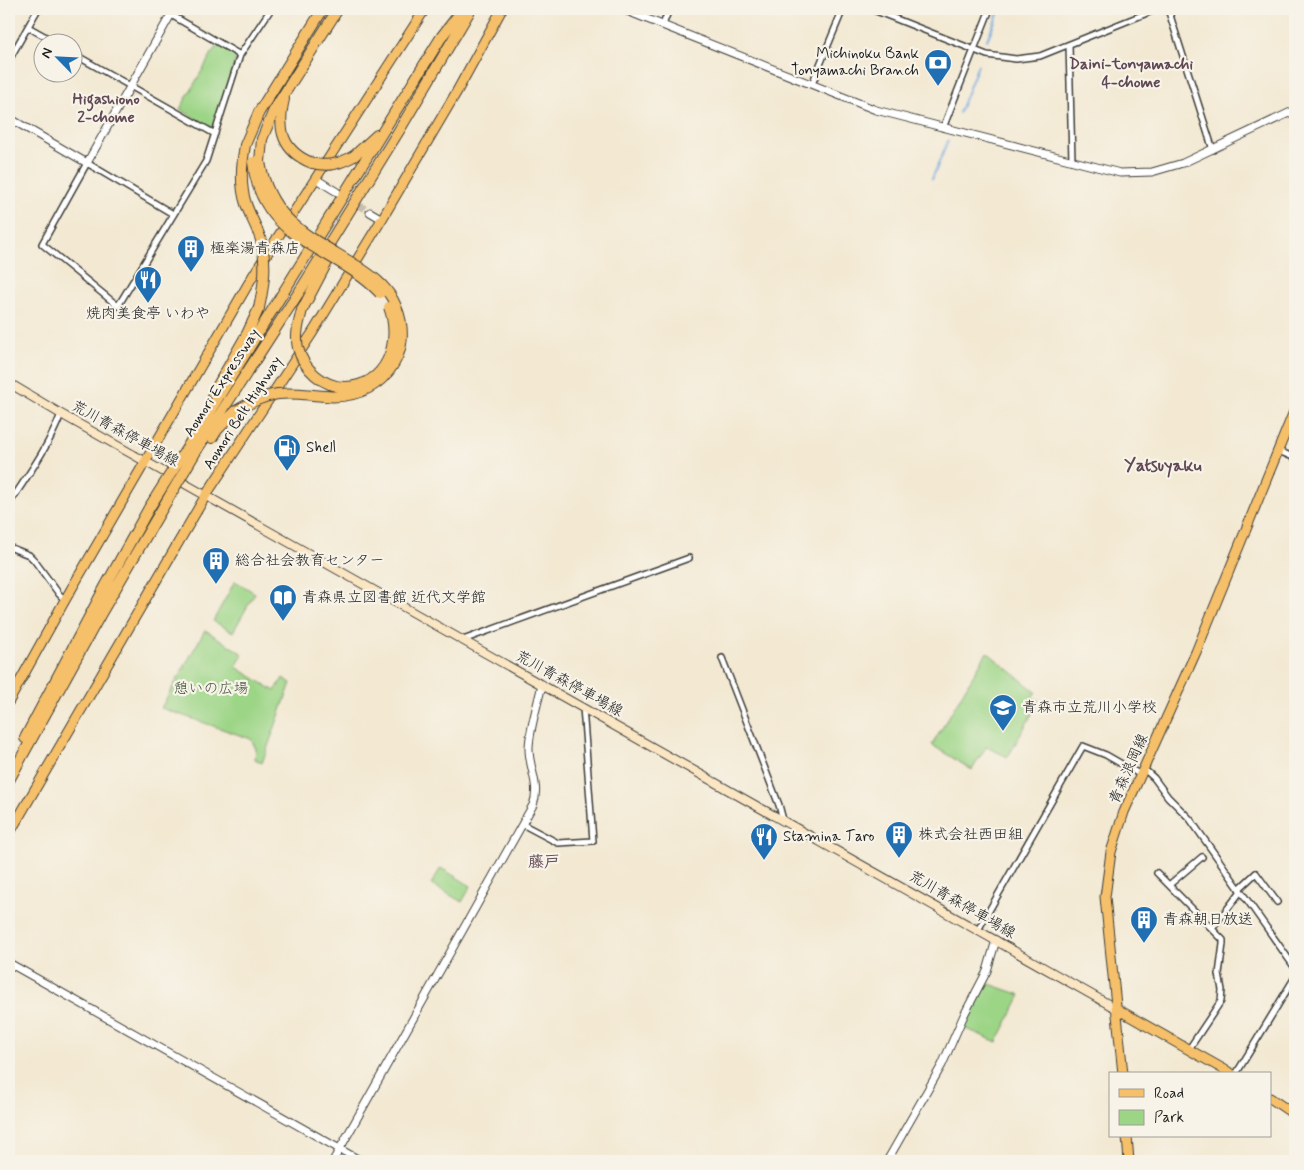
<svg xmlns="http://www.w3.org/2000/svg" width="1304" height="1170" viewBox="0 0 1304 1170" font-family="Mynerve,'Klee One',sans-serif">
<rect width="100%" height="100%" fill="#f7f3e8"/>
<filter id="ink" filterUnits="userSpaceOnUse"><feTurbulence type="fractalNoise" baseFrequency=".02" numOctaves="2"/><feDisplacementMap in="SourceGraphic" scale="10" xChannelSelector="R" yChannelSelector="G"/><feConvolveMatrix kernelMatrix="1 2 1 2 8 2 1 2 1" color-interpolation-filters="sRGB"/></filter>
<filter id="wash" filterUnits="userSpaceOnUse"><feTurbulence type="fractalNoise" baseFrequency=".0096" numOctaves="4" result="noise"/><feDisplacementMap in="SourceGraphic" scale="20" xChannelSelector="R" yChannelSelector="G"/><feGaussianBlur stdDeviation="1.12" result="paint"/><feColorMatrix in="noise" values="0 0 0 0 0 0 0 0 0 0 0 0 0 0 0 0 0 1.4 0 .05"/><feComposite in="paint" operator="in"/></filter>
<g filter="url(#wash)">
<rect width="100%" height="100%" fill="#f3e9d3"/>
<path fill="#9dd587" stroke="#5c7852" d="M 220,46 L 234,54 L 236,58 L 215,125 L 209,127 L 180,109 L 215,48 Z
M 235,581 L 255,593 L 233,632 L 213,621 Z
M 205,630 L 243,654 L 236,667 L 275,691 L 283,678 L 291,683 L 262,763 L 255,759 L 256,749 L 251,739 L 161,708 Z
M 987,652 L 1036,692 L 1032,697 L 1039,701 L 1008,757 L 986,747 L 972,770 L 932,745 Z
M 441,868 L 471,886 L 462,902 L 431,884 Z
M 984,982 L 1021,995 L 997,1042 L 962,1027 Z"/>
<g fill="none" stroke-linecap="round" stroke-linejoin="round">
<path stroke="#6da6dd" stroke-width="2" d="M 987,40 L 1000,9
M 959,113 L 978,65
M 932,179 L 948,141"/>
</g>
</g>
<g filter="url(#ink)">
<g fill="none" stroke-linecap="round" stroke-linejoin="round">
<path stroke="#c8c0ae" stroke-width="7" stroke-dasharray="7 3.5" stroke-linecap="butt" d="M 341,194 L 370,212"/>
<defs>
<path id="minor" d="M 161,9 L 240,55
M 871,9 L 987,55 L 1016,59 L 1040,56 L 1157,9
M 1168,9 L 1213,150
M 663,25 L 669,9
M 28,27 L 55,42
M 1069,45 L 1072,161
M 72,53 L 215,134
M 9,60 L 38,9
M 812,84 L 843,9
M 943,128 L 990,9
M 173,214 L 87,163 L 42,244 L 118,306 L 206,161 L 240,55 L 271,9
M 1279,451 L 1295,458
M 9,504 C 28,475 49,446 61,414
M 9,547 L 29,555 L 34,560 L 59,594 L 65,600
M 463,640 L 689,558
M 722,658 L 779,805 L 783,820
M 1144,769 L 1154,778 L 1168,797 L 1190,819 L 1295,968
M 522,824 L 558,843 L 593,841 L 583,707
M 1157,873 L 1223,940 L 1223,944 L 1219,974 L 1222,990 L 1221,1001 L 1189,1049
M 1169,885 L 1202,857
M 1239,889 L 1256,873 L 1277,902
M 1212,929 L 1241,891
M 978,930 L 1083,746 L 1106,755 L 1141,775
M 1236,1074 L 1295,977
M 1289,1110 L 1295,1100"/>
<path id="tertiary" d="M 622,9 L 876,110 L 1120,173 L 1152,172 L 1183,163 L 1295,110
M 9,118 L 87,163 L 174,9
M 316,179 L 337,192
M 370,212 L 382,219
M 9,963 L 361,1161
M 333,1161 L 533,805 C 541,785 528,767 529,747 C 530,726 538,704 542,684
M 887,1161 L 942,1065 L 964,1015 L 987,971 L 996,940"/>
<path id="secondary" d="M 9,383 L 61,414 L 1117,1009"/>
<path id="primary" d="M 1117,1009 L 1232,1074
M 1123,1074 L 1105,897 L 1111,852 L 1124,812 L 1196,652 L 1295,409
M 1270,1098 L 1295,1115
M 1127,1136 L 1129,1161"/>
<path id="trunk" d="M 9,701 L 65,600 L 254,274 L 425,9
M 9,834 L 206,495 L 313,332 L 382,219 L 456,93 L 502,9"/>
<path id="motorway" d="M 284,99 C 277,129 282,151 312,163
M 354,156 L 377,135
M 243,158 L 245,145 L 259,112 L 323,9
M 260,162 L 262,139 L 274,110 L 338,9
M 302,310 L 333,251
M 213,394 L 247,334 L 259,308
M 212,438 L 217,430 L 236,411
M 190,443 L 442,36 L 463,9
M 198,448 L 303,286 L 400,129 L 471,9
M 25,738 L 105,587 L 149,508
M 9,780 L 100,615 L 159,514"/>
</defs>
<use href="#minor" stroke="#3c3b37" stroke-width="8"/>
<use href="#tertiary" stroke="#3c3b37" stroke-width="9"/>
<use href="#secondary" stroke="#3c3b37" stroke-width="10"/>
<use href="#primary" stroke="#3c3b37" stroke-width="11"/>
<use href="#trunk" stroke="#3c3b37" stroke-width="11"/>
<use href="#motorway" stroke="#3c3b37" stroke-width="12"/>
<use href="#minor" stroke="#fff" stroke-width="5"/>
<use href="#tertiary" stroke="#fff" stroke-width="7"/>
<use href="#secondary" stroke="#fbe6c4" stroke-width="8"/>
<use href="#primary" stroke="#f6c06b" stroke-width="9"/>
<use href="#trunk" stroke="#f6c06b" stroke-width="9"/>
<use href="#motorway" stroke="#f6c06b" stroke-width="10"/>
<defs>
<path id="motorway-bridge" d="M 243,158 C 241,174 241,189 246,204 C 250,216 257,227 261,240 C 267,263 264,285 259,308
M 253,162 C 261,242 335,246 380,293
M 312,163 C 329,167 339,164 354,156
M 302,310 C 299,322 295,335 298,348 C 303,368 323,387 345,387 C 387,386 402,342 389,307
M 236,411 C 250,403 262,396 278,394 C 294,392 309,395 324,396 C 356,399 385,386 398,355 C 405,337 402,317 393,300 C 385,285 371,275 357,266 C 311,237 270,222 260,162
M 149,508 L 190,443
M 159,514 L 198,448"/>
</defs>
<use href="#motorway-bridge" stroke="#3c3b37" stroke-width="12" stroke-linecap="butt"/>
<use href="#motorway-bridge" stroke="#f6c06b" stroke-width="10"/>
</g>
</g>
<defs>
<symbol id="bank-pin" viewBox="-11 -11 22 30"><path d="M0 17L-7.5 6A9.5 9.5 0 1 1 7.5 6Z" fill="#1f6fb2" stroke="#f7f3e8"/><path d="M-6-4H6V4H-6ZM0-2.3a2.3 2.3 0 1 0 0 4.6a2.3 2.3 0 1 0 0-4.6Z" fill="#fff"/></symbol>
<symbol id="building-pin" viewBox="-11 -11 22 30"><path d="M0 17L-7.5 6A9.5 9.5 0 1 1 7.5 6Z" fill="#1f6fb2" stroke="#f7f3e8"/><path d="M-4-6H4V6H1V3H-1V6H-4ZM-2.5-4.3h1.7v1.8h-1.7ZM.8-4.3h1.7v1.8H.8ZM-2.5-1h1.7V.8h-1.7ZM.8-1h1.7V.8H.8Z" fill="#fff"/></symbol>
<symbol id="restaurant-pin" viewBox="-11 -11 22 30"><path d="M0 17L-7.5 6A9.5 9.5 0 1 1 7.5 6Z" fill="#1f6fb2" stroke="#f7f3e8"/><path d="M-5-6h1v4h1v-4h1v4h1v-4h1v5L-1.5 .5V6h-2V.5L-5-1ZM5-6V6H3V1.5H1.5Q1.5-4 5-6Z" fill="#fff"/></symbol>
<symbol id="fuel-pin" viewBox="-11 -11 22 30"><path d="M0 17L-7.5 6A9.5 9.5 0 1 1 7.5 6Z" fill="#1f6fb2" stroke="#f7f3e8"/><path d="M-5.5-6h7V0h2V4h1.3V-2.5L3-4.5l.8-.8L6-3V5H2.5V1h-1V6h-7ZM-4.2-4.7v3.2H.2V-4.7Z" fill="#fff"/></symbol>
<symbol id="library-pin" viewBox="-11 -11 22 30"><path d="M0 17L-7.5 6A9.5 9.5 0 1 1 7.5 6Z" fill="#1f6fb2" stroke="#f7f3e8"/><path d="M-6-4Q-3-5.5-.7-3.5V5Q-3 3-6 4ZM6-4Q3-5.5 .7-3.5V5Q3 3 6 4Z" fill="#fff"/></symbol>
<symbol id="school-pin" viewBox="-11 -11 22 30"><path d="M0 17L-7.5 6A9.5 9.5 0 1 1 7.5 6Z" fill="#1f6fb2" stroke="#f7f3e8"/><path d="M0-5L7-2L0 1L-7-2ZM-4 1L0 2.5L4 1V4Q0 6-4 4Z" fill="#fff"/></symbol>
</defs>
<g fill-rule="evenodd">
<use href="#bank-pin" x="922" y="47" width="32" height="43"/>
<use href="#building-pin" x="175" y="233" width="32" height="43"/>
<use href="#restaurant-pin" x="132" y="264" width="32" height="43"/>
<use href="#fuel-pin" x="271" y="432" width="32" height="43"/>
<use href="#building-pin" x="200" y="545" width="32" height="43"/>
<use href="#library-pin" x="267" y="582" width="32" height="43"/>
<use href="#school-pin" x="987" y="692" width="32" height="43"/>
<use href="#building-pin" x="883" y="819" width="32" height="43"/>
<use href="#restaurant-pin" x="748" y="821" width="32" height="43"/>
<use href="#building-pin" x="1128" y="904" width="32" height="43"/>
</g>
<g text-anchor="middle" dominant-baseline="central" stroke-width="4.5" stroke-linejoin="round" paint-order="stroke">
<g font-size="15" fill="#1c1c1c" stroke="#f7f3e8" text-anchor="start">
<text x="919" y="54" text-anchor="end">Michinoku Bank<tspan x="919" dy="17">Tonyamachi Branch</tspan></text>
<text x="210" y="249">極楽湯青森店</text>
<text x="148" y="314" text-anchor="middle">焼肉美食亭 いわや</text>
<text x="306" y="448">Shell</text>
<text x="235" y="561">総合社会教育センター</text>
<text x="302" y="598">青森県立図書館 近代文学館</text>
<text x="1022" y="708">青森市立荒川小学校</text>
<text x="918" y="835">株式会社西田組</text>
<text x="783" y="837">Stamina Taro</text>
<text x="1163" y="920">青森朝日放送</text>
</g>
<g font-size="15" fill="#1c1c1c" stroke="#f7f3e8">
<text transform="translate(222 383) rotate(-57)">Aomori Expressway</text>
<text transform="translate(243 413) rotate(-57)">Aomori Belt Highway</text>
<text transform="translate(125 434) rotate(29)">荒川青森停車場線</text>
<text transform="translate(569 684) rotate(29)">荒川青森停車場線</text>
<text transform="translate(1129 769) rotate(-66)">青森浪岡線</text>
<text transform="translate(962 905) rotate(30)">荒川青森停車場線</text>
</g>
<g font-size="15" fill="#43543c" stroke="#f7f3e8">
<text x="211" y="689">憩いの広場</text>
</g>
<g font-size="16" font-weight="bold" fill="#604954" stroke="#f7f3e8">
<text x="1131" y="64">Daini-tonyamachi<tspan x="1131" dy="18">4-chome</tspan></text>
<text x="106" y="99">Higashiono<tspan x="106" dy="18">2-chome</tspan></text>
<text x="544" y="862">藤戸</text>
</g>
<g font-size="18" font-weight="bold" fill="#604954" stroke="#f7f3e8">
<text x="1163" y="466">Yatsuyaku</text>
</g>
</g>
<rect width="1304" height="1170" fill="none" stroke="#f7f3e8" stroke-width="30"/>
<rect x="1109" y="1072" width="162" height="65" fill="#f7f3e8" stroke="#9f9d96"/>
<rect x="1119" y="1089" width="25" height="8" fill="#f6c06b" stroke="#9f9d96"/>
<text x="1154" y="1098" font-size="15" fill="#1c1c1c">Road</text>
<rect x="1119" y="1110" width="25" height="15" fill="#9dd587" stroke="#9f9d96"/>
<text x="1154" y="1122" font-size="15" fill="#1c1c1c">Park</text>
<g transform="translate(58 58) rotate(294)"><circle r="24" fill="#f7f3e8" stroke="#9f9d96"/>
<path d="M0-4L9 19L0 12L-9 19Z" fill="#1f6fb2"/>
<text y="-8" font-size="14" font-weight="bold" text-anchor="middle" fill="#1c1c1c">N</text>
</g>
</svg>
